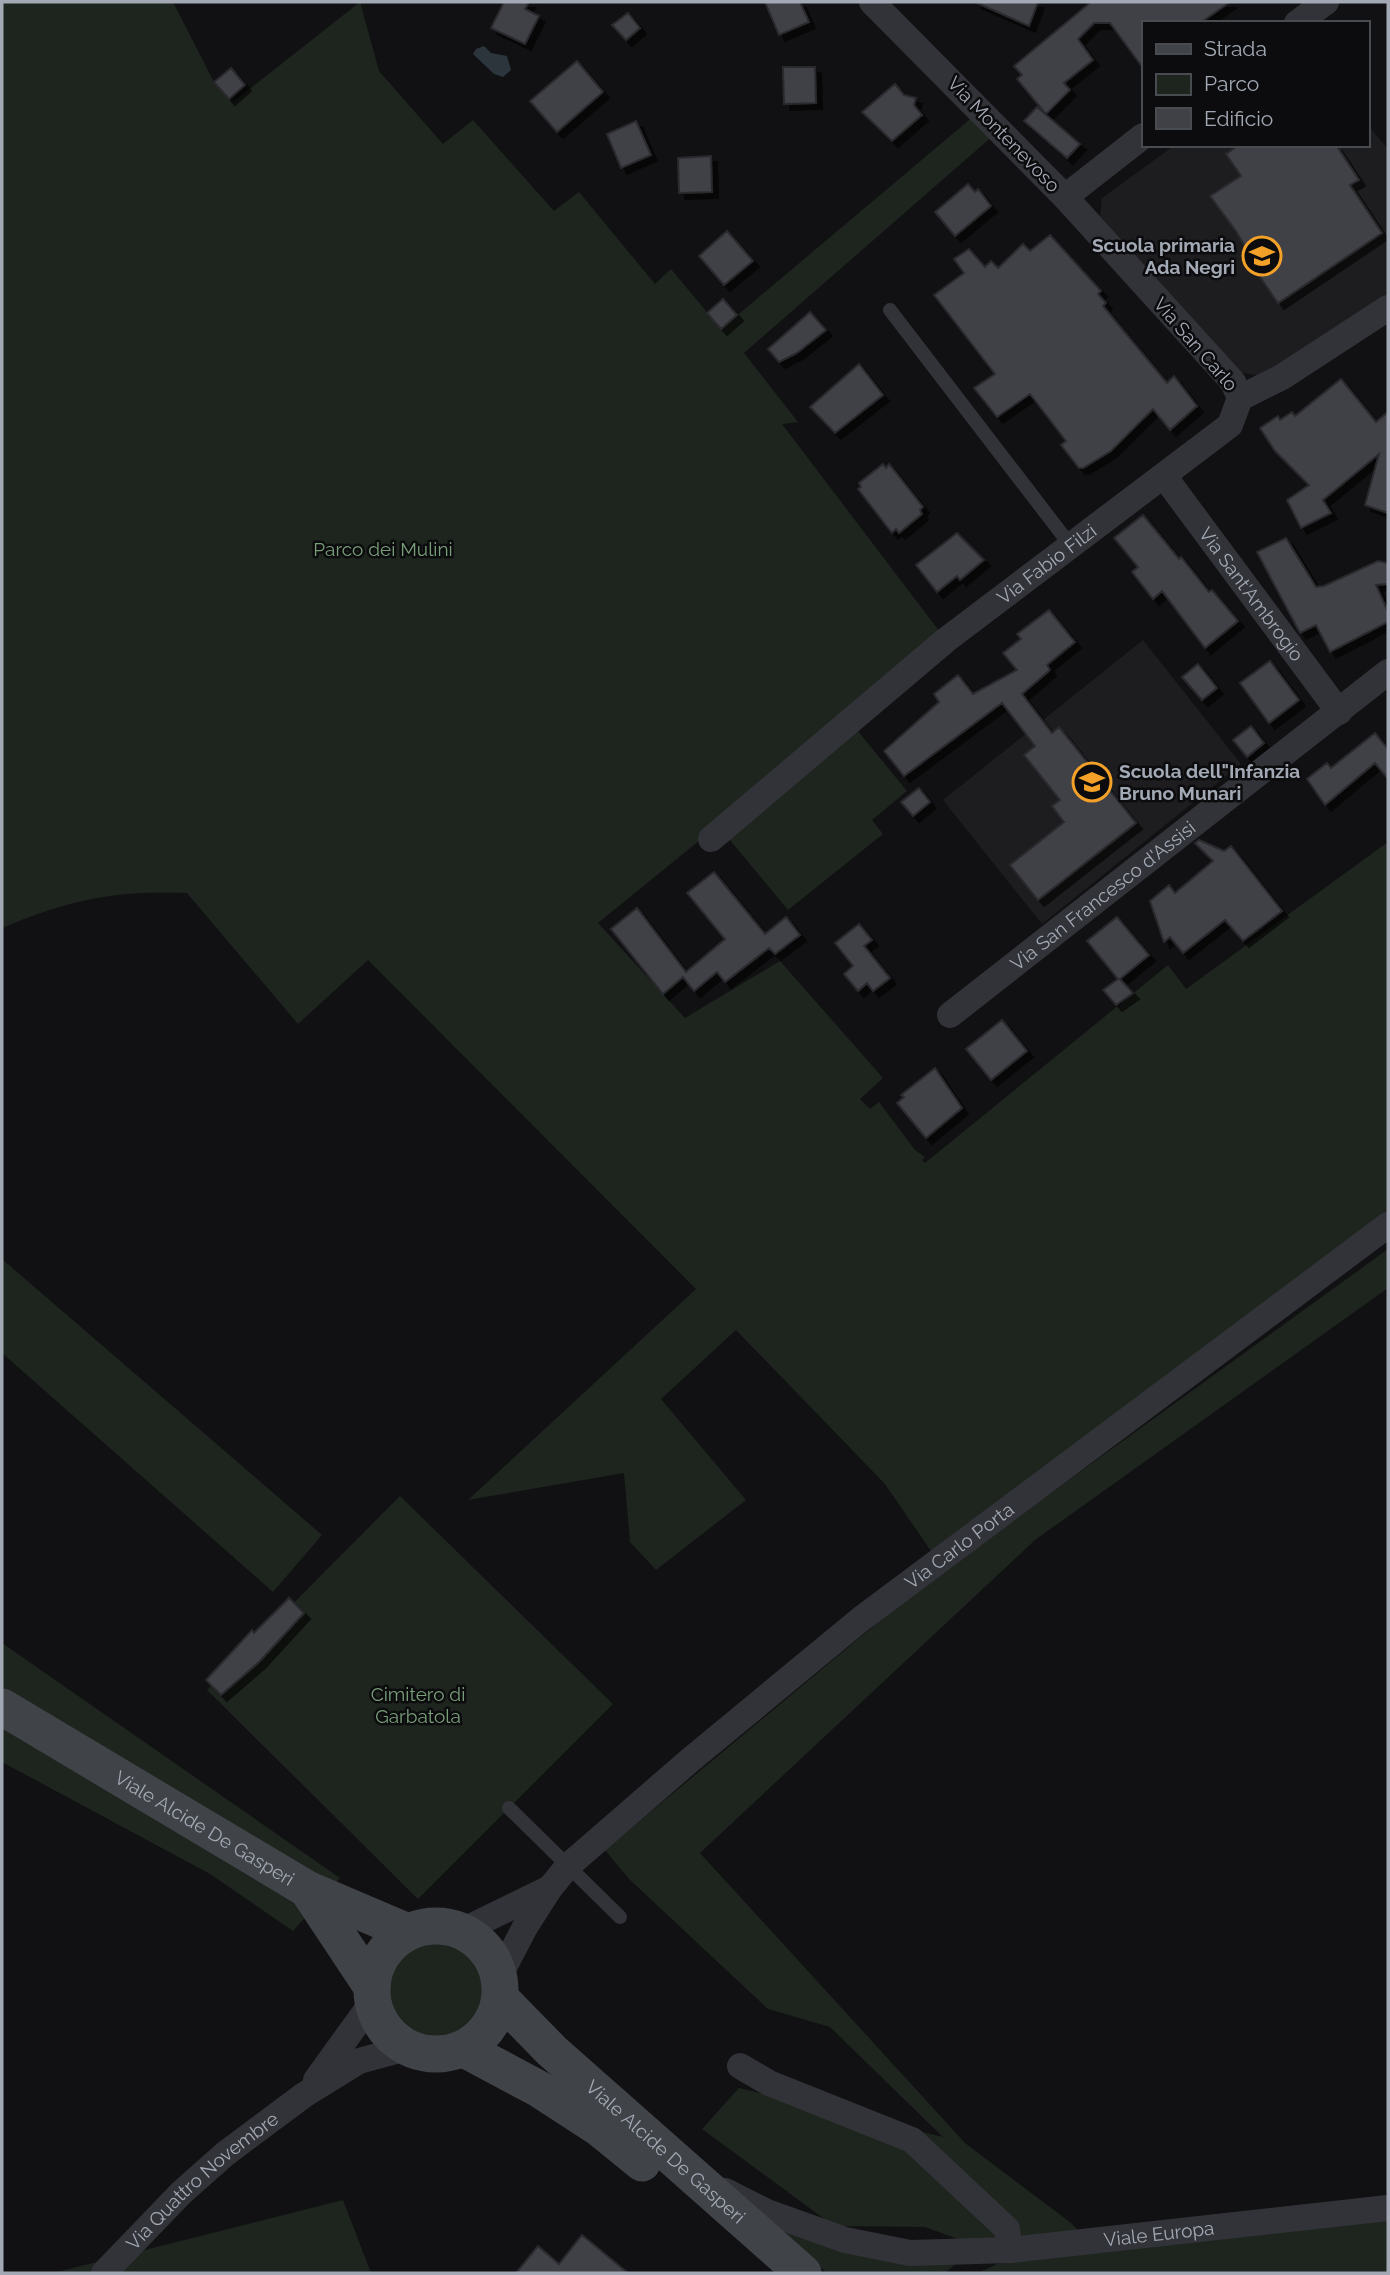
<svg xmlns="http://www.w3.org/2000/svg" width="1390" height="2275" viewBox="0 0 1390 2275" font-family="Raleway,sans-serif">
<defs>
<filter id="shadow"><feDropShadow dx="6" dy="6" stdDeviation="0" flood-color="#0009"/></filter>
</defs>
<rect width="100%" height="100%" fill="#111113"/>
<path fill="#1d1d20" d="M 1367,124 L 1388,149 L 1388,297 L 1268,377 L 1237,372 L 1100,216 L 1102,198 L 1175,145 L 1367,145 Z
M 1143,640 L 1241,764 L 1042,924 L 943,800 Z"/>
<path fill="#1d251e" d="M 2,2 L 173,2 L 214,82 L 233,102 L 360,2 L 379,71 L 443,144 L 473,120 L 554,211 L 579,192 L 655,284 L 671,269 L 721,329 L 975,115 L 995,134 L 744,353 L 798,422 L 782,424 L 946,640 L 598,923 L 685,1018 L 780,961 L 883,1078 L 860,1099 L 870,1109 L 879,1102 L 915,1150 L 925,1157 L 922,1160 L 925,1163 L 1168,965 L 1186,989 L 1388,842 L 1388,1213 L 931,1551 L 885,1484 L 736,1330 L 661,1399 L 746,1500 L 656,1570 L 630,1542 L 624,1473 L 468,1500 L 696,1289 L 368,960 L 298,1024 L 187,893 C 114,890 69,900 2,928 Z
M 857,730 L 907,791 L 872,820 L 883,834 L 788,910 L 729,839 Z
M 1388,1249 L 1388,1288 L 1035,1540 L 700,1853 L 965,2143 L 1071,2223 L 1096,2249 L 1388,2221 L 1388,2273 L 978,2273 L 997,2264 L 1017,2261 L 925,2227 L 834,2226 L 702,2129 L 739,2088 L 943,2137 L 830,2027 L 768,2009 L 629,1879 L 605,1850 L 917,1590 Z
M 2,1259 L 322,1535 L 273,1592 L 2,1353 Z
M 400,1496 L 613,1704 L 418,1899 L 207,1690 Z
M 2,1643 L 340,1878 L 293,1931 L 210,1874 L 2,1762 Z
M387 1991a50 50 0 1 1 100 0a50 50 0 1 1-100 0Z
M 343,2200 L 371,2273 L 53,2273 Z
M 767,2222 L 956,2264 L 945,2273 L 827,2273 Z"/>
<path fill="#2b353b" d="M 484,46 L 491,53 L 507,56 L 511,70 L 503,77 L 494,74 L 473,54 L 476,49 Z"/>
<path fill="#404146" stroke="#2b2b2f" stroke-width="2" filter="url(#shadow)" d="M 504,2 L 529,2 L 525,9 L 539,16 L 525,44 L 491,28 Z
M 765,2 L 800,2 L 809,22 L 779,35 Z
M 975,2 L 1038,2 L 1029,26 Z
M 1091,2 L 1230,2 L 1200,23 L 1143,23 L 1143,68 L 1110,23 L 1094,23 L 1078,39 L 1093,60 L 1064,83 L 1070,90 L 1046,114 L 1017,79 L 1022,75 L 1014,66 Z
M 628,13 L 640,28 L 626,40 L 612,25 Z
M 577,61 L 603,92 L 557,132 L 530,101 Z
M 783,67 L 815,67 L 816,103 L 784,104 Z
M 231,68 L 245,85 L 229,99 L 214,82 Z
M 895,84 L 904,95 L 916,98 L 914,105 L 922,115 L 892,141 L 862,112 Z
M 1037,107 L 1080,144 L 1067,158 L 1024,121 Z
M 636,121 L 651,155 L 621,168 L 607,134 Z
M 1239,145 L 1336,145 L 1359,180 L 1350,185 L 1382,233 L 1278,303 L 1256,271 L 1258,269 L 1236,231 L 1210,196 L 1241,176 L 1226,154 Z
M 711,156 L 712,192 L 679,193 L 678,158 Z
M 968,184 L 975,192 L 978,189 L 991,206 L 955,236 L 935,212 Z
M 727,231 L 753,261 L 724,285 L 699,256 Z
M 1050,235 L 1101,291 L 1098,294 L 1106,303 L 1103,306 L 1167,383 L 1174,376 L 1197,406 L 1170,430 L 1153,409 L 1111,451 L 1083,468 L 1079,468 L 1061,445 L 1066,441 L 1030,394 L 997,417 L 974,388 L 995,374 L 934,295 L 964,273 L 954,259 L 969,249 L 985,267 L 991,261 L 998,268 L 1023,244 L 1030,251 Z
M 723,299 L 737,315 L 721,329 L 707,313 Z
M 810,312 L 826,330 L 797,353 L 779,362 L 768,349 Z
M 859,364 L 883,395 L 835,433 L 810,407 Z
M 1341,379 L 1376,422 L 1388,412 L 1388,513 L 1365,505 L 1379,454 L 1323,500 L 1331,513 L 1301,528 L 1287,500 L 1309,485 L 1275,451 L 1260,428 L 1278,416 L 1280,420 L 1292,412 L 1295,416 Z
M 883,464 L 886,468 L 889,464 L 923,507 L 920,510 L 922,514 L 899,533 L 896,529 L 892,533 L 858,489 L 861,487 L 859,483 Z
M 1143,515 L 1179,559 L 1181,557 L 1209,592 L 1212,590 L 1238,621 L 1205,648 L 1162,591 L 1153,599 L 1132,572 L 1138,567 L 1114,538 Z
M 957,533 L 984,560 L 960,580 L 957,576 L 937,592 L 916,565 Z
M 1286,538 L 1316,587 L 1324,586 L 1378,561 L 1388,563 L 1388,584 L 1376,585 L 1388,612 L 1388,622 L 1330,652 L 1316,625 L 1300,633 L 1257,552 Z
M 1049,610 L 1075,642 L 1047,665 L 1050,670 L 1022,694 L 1052,733 L 1059,727 L 1136,823 L 1038,900 L 1010,865 L 1064,822 L 1052,806 L 1060,800 L 1024,755 L 1035,746 L 1002,703 L 904,776 L 884,751 L 939,702 L 934,694 L 958,675 L 973,694 L 1017,670 L 1003,653 L 1021,639 L 1017,634 Z
M 1270,661 L 1299,700 L 1269,723 L 1240,683 Z
M 1198,664 L 1217,688 L 1202,700 L 1182,677 Z
M 1251,726 L 1264,743 L 1247,757 L 1233,740 Z
M 1375,733 L 1388,749 L 1388,779 L 1375,763 L 1325,805 L 1307,779 L 1327,763 L 1331,768 Z
M 919,788 L 930,802 L 913,816 L 901,802 Z
M 1199,840 L 1224,851 L 1231,846 L 1282,911 L 1243,941 L 1225,920 L 1183,953 L 1170,937 L 1164,942 L 1150,901 L 1169,885 L 1175,893 L 1213,861 L 1195,843 Z
M 714,872 L 765,934 L 786,917 L 800,935 L 775,954 L 769,948 L 725,982 L 717,972 L 694,991 L 683,977 L 663,994 L 611,929 L 637,908 L 686,972 L 725,939 L 687,893 Z
M 1117,917 L 1149,955 L 1120,979 L 1133,993 L 1116,1005 L 1103,990 L 1118,979 L 1087,941 Z
M 859,924 L 872,940 L 864,946 L 890,978 L 873,991 L 867,983 L 858,991 L 844,974 L 853,966 L 835,943 Z
M 1002,1020 L 1027,1051 L 991,1080 L 966,1049 Z
M 935,1068 L 962,1108 L 926,1138 L 897,1103 L 904,1097 L 901,1095 Z
M 289,1598 L 304,1613 L 259,1662 L 221,1695 L 206,1680 L 252,1630 L 254,1633 Z
M 582,2235 L 628,2273 L 516,2273 L 538,2246 L 559,2264 Z"/>
<g fill="none" stroke-linecap="round" stroke-linejoin="round">
<path stroke="#323338" stroke-width="14" d="M 890,310 L 1071,546
M 509,1808 L 620,1917"/>
<g stroke="#323338" stroke-width="26">
<path d="M 1297,23 L 1326,2"/>
<path d="M 1065,197 L 1143,136"/>
<path d="M 1240,398 L 1282,377 L 1388,308"/>
<path id="s1" d="M 1164,476 L 1339,712"/>
<path id="s2" d="M 711,839 L 946,640 L 1230,425 L 1240,398 L 1233,382 L 1065,197 L 872,2"/>
<path id="s3" d="M 950,1015 L 1388,672"/>
<path d="M 462,1931 L 548,1889"/>
<path id="s4" d="M 499,1977 L 525,1927 L 550,1888 L 568,1866 L 689,1761 L 861,1619 L 1388,1225"/>
<path d="M 740,2066 L 769,2083 L 912,2140 L 1007,2229 L 1010,2250"/>
<path d="M 316,2080 L 373,2001"/>
<path id="s5" d="M 725,2191 L 767,2212 L 845,2240 L 910,2253 L 1010,2250 L 1388,2208"/>
<path id="s6" d="M 104,2273 L 181,2193 L 225,2154 L 304,2095 L 359,2061 L 407,2048"/>
</g>
<g stroke="#404348" stroke-width="37">
<path id="s7" d="M 2,1707 L 307,1889 L 372,1987"/>
<path d="M 307,1889 L 408,1932"/>
<circle cx="436" cy="1990" r="64"/>
<path id="s8" d="M 500,1998 L 552,2051 L 803,2273"/>
<path d="M 464,2049 L 539,2089 L 599,2128 L 642,2163"/>
</g>
</g>
<defs>
<symbol id="school-ring" viewBox="-11 -11 22 22"><circle r="9.5" fill="#0c0c0e" stroke="#f3a129" stroke-width="1.5"/><path d="M0-5L7-2L0 1L-7-2ZM-4 1L0 2.5L4 1V4Q0 6-4 4Z" fill="#f3a129"/></symbol>
</defs>
<g fill-rule="evenodd">
<use href="#school-ring" x="1240" y="234" width="44" height="44"/>
<use href="#school-ring" x="1070" y="760" width="44" height="44"/>
</g>
<g text-anchor="middle" dominant-baseline="central" stroke-width="5" stroke-linejoin="round" paint-order="stroke">
<g font-size="19" fill="#a2a9b4" stroke="#0c0c0e">
<text transform="translate(1004 134) rotate(46)">Via Montenevoso</text>
<text transform="translate(1196 344) rotate(49)">Via San Carlo</text>
<text stroke="none"><textPath href="#s2" startOffset="434">Via Fabio Filzi</textPath></text>
<text stroke="none"><textPath href="#s1" startOffset="147">Via Sant'Ambrogio</textPath></text>
<text stroke="none"><textPath href="#s3" startOffset="194">Via San Francesco d'Assisi</textPath></text>
<text stroke="none"><textPath href="#s4" startOffset="637">Via Carlo Porta</textPath></text>
<text stroke="none"><textPath href="#s7" startOffset="236">Viale Alcide De Gasperi</textPath></text>
<text stroke="none"><textPath href="#s8" startOffset="226">Viale Alcide De Gasperi</textPath></text>
<text stroke="none"><textPath href="#s6" startOffset="135">Via Quattro Novembre</textPath></text>
<text stroke="none"><textPath href="#s5" startOffset="446">Viale Europa</textPath></text>
</g>
<g font-size="19" font-weight="bold" fill="#a2a9b4" stroke="#0c0c0e" text-anchor="end">
<text x="1235" y="245">Scuola primaria<tspan x="1235" dy="22">Ada Negri</tspan></text>
<text x="1119" y="771" text-anchor="start">Scuola dell"Infanzia<tspan x="1119" dy="22">Bruno Munari</tspan></text>
</g>
<g font-size="19" fill="#799f79" stroke="#0c0c0e">
<text x="383" y="549">Parco dei Mulini</text>
<text x="418" y="1694">Cimitero di<tspan x="418" dy="22">Garbatola</tspan></text>
</g>
</g>
<rect width="1390" height="2275" fill="none" stroke="#a2a9b4" stroke-width="7"/>
<rect x="1142" y="21" width="228" height="126" fill="#0c0c0e" stroke="#484b50" stroke-width="2"/>
<rect x="1156" y="44" width="35" height="10" fill="#404348" stroke="#484b50" stroke-width="2"/>
<text x="1204" y="56" font-size="21" fill="#a2a9b4">Strada</text>
<rect x="1156" y="74" width="35" height="21" fill="#1d251e" stroke="#484b50" stroke-width="2"/>
<text x="1204" y="91" font-size="21" fill="#a2a9b4">Parco</text>
<rect x="1156" y="108" width="35" height="21" fill="#404146" stroke="#484b50" stroke-width="2"/>
<text x="1204" y="126" font-size="21" fill="#a2a9b4">Edificio</text>
</svg>
